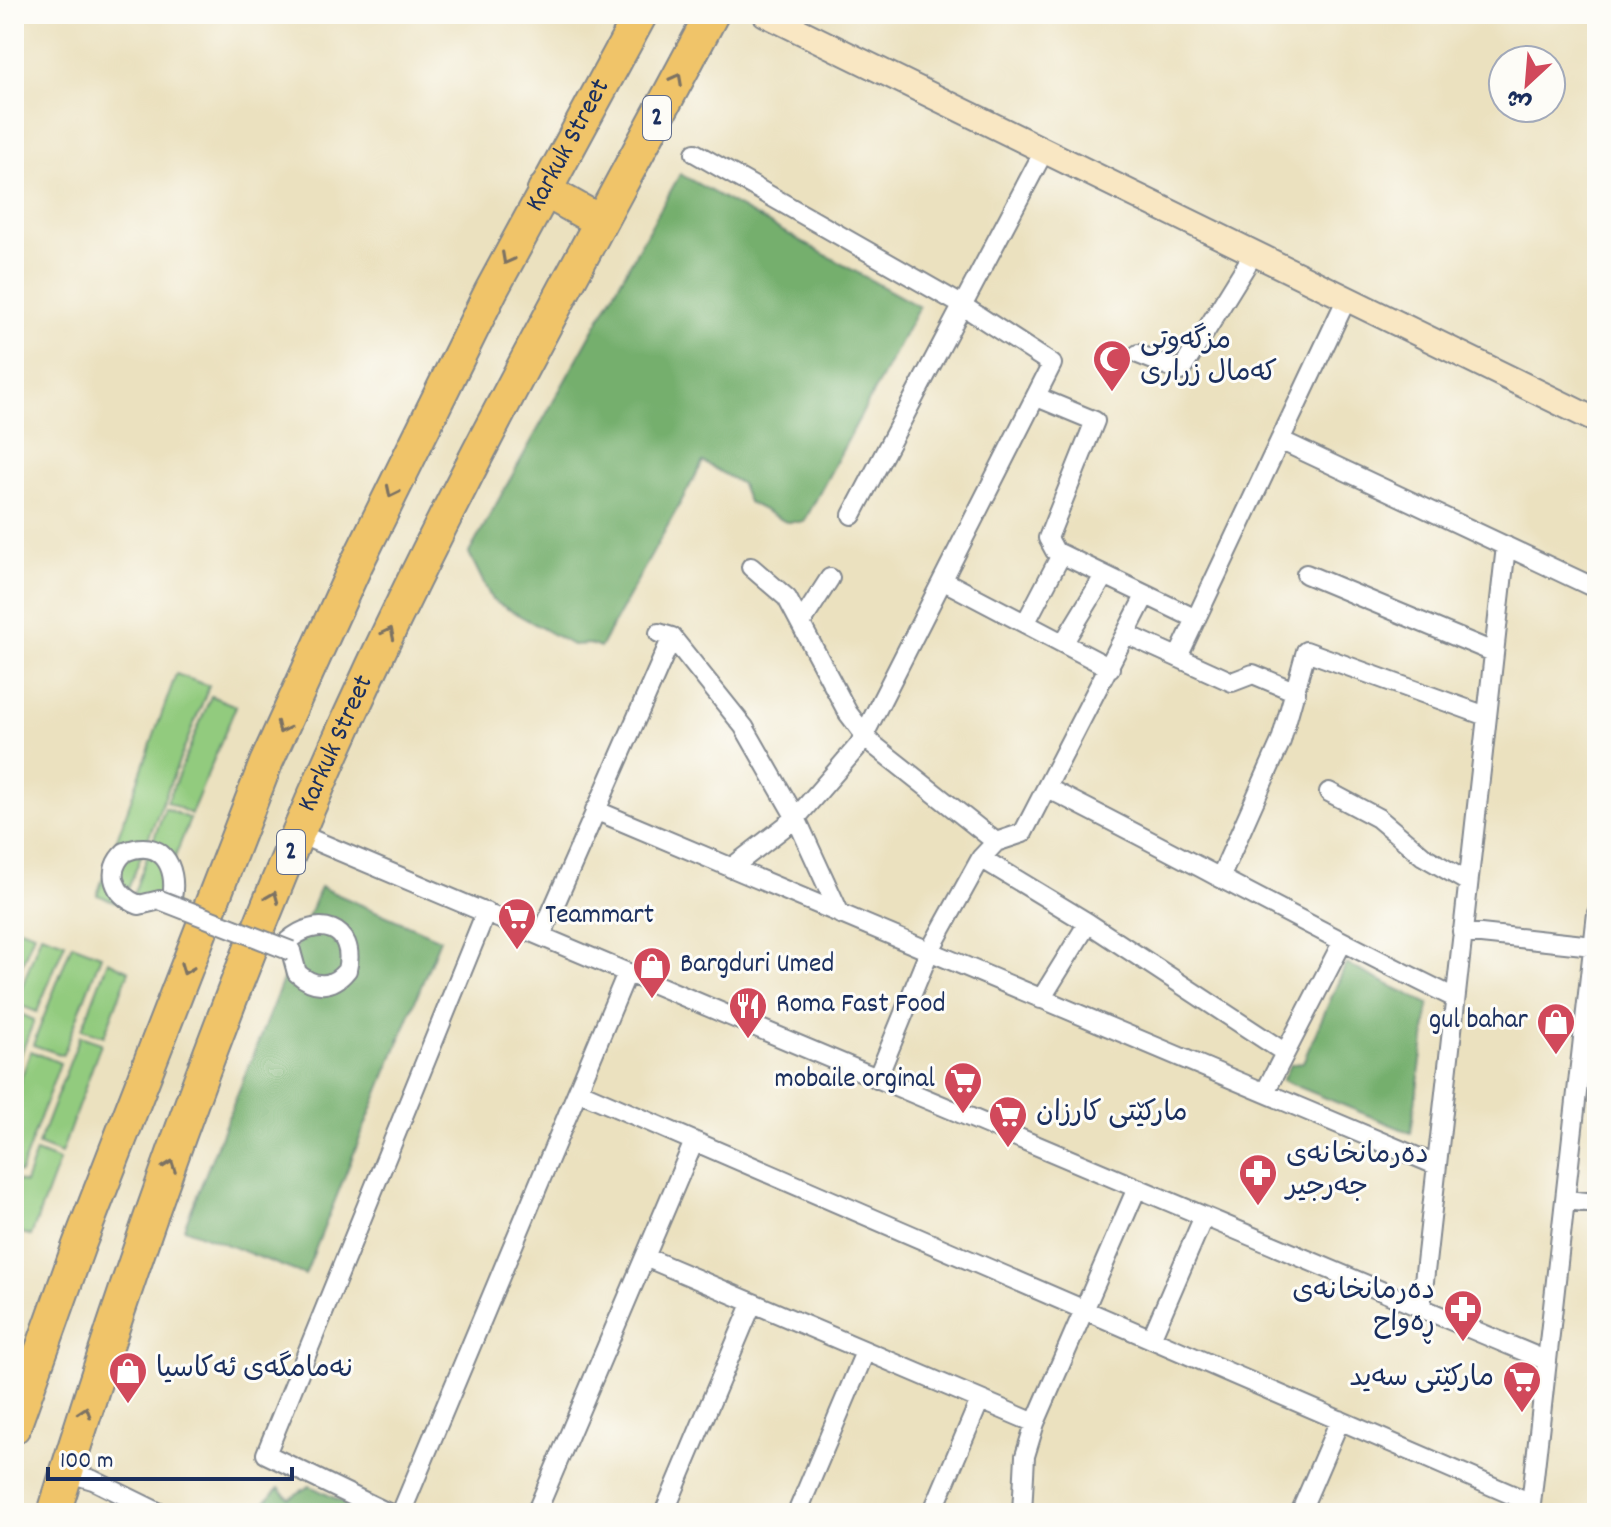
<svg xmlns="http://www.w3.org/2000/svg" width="1611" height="1527" viewBox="0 0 1611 1527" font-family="Dekko,'Playpen Sans Arabic',sans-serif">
<rect width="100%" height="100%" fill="#fdfcf7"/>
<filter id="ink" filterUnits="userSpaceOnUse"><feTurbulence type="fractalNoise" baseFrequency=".0125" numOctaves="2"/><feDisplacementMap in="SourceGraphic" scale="16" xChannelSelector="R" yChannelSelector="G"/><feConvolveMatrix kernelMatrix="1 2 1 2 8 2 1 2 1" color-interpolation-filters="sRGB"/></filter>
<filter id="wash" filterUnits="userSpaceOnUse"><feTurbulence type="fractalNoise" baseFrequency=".006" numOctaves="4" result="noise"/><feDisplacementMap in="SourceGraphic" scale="32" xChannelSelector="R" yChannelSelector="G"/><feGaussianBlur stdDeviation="1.8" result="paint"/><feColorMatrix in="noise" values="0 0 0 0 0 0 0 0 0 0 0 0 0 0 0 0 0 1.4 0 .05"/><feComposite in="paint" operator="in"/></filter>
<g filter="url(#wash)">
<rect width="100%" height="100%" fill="#ebe1bf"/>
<path fill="#92cb7e" stroke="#567d6e" stroke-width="2" d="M 176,674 L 209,686 L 122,904 L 97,895 Z
M 211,696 L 236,706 L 191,814 L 167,802 Z
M 165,808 L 190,819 L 154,910 L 131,901 Z
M 14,926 L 34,933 L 14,985 Z
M 41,934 L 65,942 L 37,1012 L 16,1004 Z
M 72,944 L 101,955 L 63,1055 L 33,1045 Z
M 108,961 L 129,971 L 104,1036 L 82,1029 Z
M 14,1011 L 34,1020 L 14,1073 Z
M 80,1036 L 101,1043 L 61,1154 L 38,1145 Z
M 31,1051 L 60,1063 L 20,1173 L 14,1171 L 14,1097 Z
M 36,1152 L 59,1161 L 31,1236 L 14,1230 L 14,1180 L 25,1183 Z"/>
<path fill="#75af6d" stroke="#486f66" stroke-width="2" d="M 680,174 L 919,307 L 804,522 L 786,522 L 748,502 L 741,484 L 703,462 L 600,648 L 590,644 L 572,645 L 492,600 L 469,553 Z
M 320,887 L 440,939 L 305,1275 L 184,1228 Z
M 1346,964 L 1429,1004 L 1411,1133 L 1282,1080 L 1290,1065 L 1303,1062 Z
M 310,1486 L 365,1513 L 253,1513 L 279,1488 L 289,1498 Z"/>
</g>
<g filter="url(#ink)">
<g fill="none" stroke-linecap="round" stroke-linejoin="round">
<defs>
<path id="street" d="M 695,153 L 960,304 L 1052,364 L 859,745 L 796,818 L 731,868
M 1138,354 L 1181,371 L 1254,253
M 1037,397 L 1095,421 L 1048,538 L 1055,551 L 1196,619
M 1280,440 L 1597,589
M 852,515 L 1044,151
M 751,567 L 787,598 L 848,713 L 870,742 L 996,842
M 1306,574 L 1493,652
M 944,581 L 1110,668
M 1026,622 L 1061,555
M 801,623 L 830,578
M 659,633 L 672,637 L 744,727 L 796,818 L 840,914
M 1126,634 L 1232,682 L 1253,674 L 1296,692
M 1064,642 L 1104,576
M 1178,657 L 1347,298
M 1047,788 C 1184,857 1317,931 1455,998
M 1329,792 L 1378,818 L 1423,856 L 1468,882
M 595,810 L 1436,1165
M 299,834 L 1547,1361
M 981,858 L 1088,923 L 1284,1052
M 1221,876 L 1281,741 L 1306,651 L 1486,716
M 160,900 L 139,905 C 114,895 104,871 125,852 C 161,837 178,866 172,898
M 1462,932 L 1593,946
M 541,936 L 672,637
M 288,941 C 317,915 357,926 347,970 C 332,989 314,988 297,973 L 291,951
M 1041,999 L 1088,923
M 877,1079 L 929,952 L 981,858 L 996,842 L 1023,833 L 1145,596
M 578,1091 L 1531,1503
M 1265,1092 L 1342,943
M 1565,1200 L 1597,1203
M 645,1257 L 1035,1423
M 1421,1308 L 1506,546
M 1151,1339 L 1204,1216
M 66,1472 L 93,1480 L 160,1513
M 388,1513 L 266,1454 L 486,912
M 401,1513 L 627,973
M 536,1513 L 693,1144
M 664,1513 L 752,1304
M 797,1513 L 865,1352
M 932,1513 L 980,1400
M 1022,1513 L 1025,1456 L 1035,1423 L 1137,1188
M 1300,1513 L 1340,1420
M 1530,1513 L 1597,913"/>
<path id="secondary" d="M 765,14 L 1597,421"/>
<g id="highway">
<path d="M 544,190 L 599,221"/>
<path id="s1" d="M 14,1427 L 79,1245 L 266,763 L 356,565 L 491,291 L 641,14"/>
<path id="s2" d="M 54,1513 C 142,1225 245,938 373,665 C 477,443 598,230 712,14"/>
</g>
</defs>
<use href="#street" stroke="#83888e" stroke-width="22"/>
<use href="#secondary" stroke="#83888e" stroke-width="28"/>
<use href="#highway" stroke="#83888e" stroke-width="36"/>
<use href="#street" stroke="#fff" stroke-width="18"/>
<use href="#secondary" stroke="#f9e7c3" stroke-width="24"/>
<use href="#highway" stroke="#f0c469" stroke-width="32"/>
<defs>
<path id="street-bridge" d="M 160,900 L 291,951"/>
</defs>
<use href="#street-bridge" stroke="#83888e" stroke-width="22" stroke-linecap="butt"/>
<use href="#street-bridge" stroke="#fff" stroke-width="18"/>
</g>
<defs><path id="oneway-chevron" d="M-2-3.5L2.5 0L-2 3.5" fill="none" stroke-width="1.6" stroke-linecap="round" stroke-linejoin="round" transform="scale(2)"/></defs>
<g stroke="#7b7263">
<use href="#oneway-chevron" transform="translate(677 79) rotate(-62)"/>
<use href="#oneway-chevron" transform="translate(507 259) rotate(118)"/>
<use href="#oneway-chevron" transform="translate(392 492) rotate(116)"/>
<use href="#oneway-chevron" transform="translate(389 633) rotate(-64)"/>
<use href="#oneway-chevron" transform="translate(282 728) rotate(115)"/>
<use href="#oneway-chevron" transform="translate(273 897) rotate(-68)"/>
<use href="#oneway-chevron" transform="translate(186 969) rotate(111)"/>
<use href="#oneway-chevron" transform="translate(170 1166) rotate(-70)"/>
<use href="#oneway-chevron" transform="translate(85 1412) rotate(-72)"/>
</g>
</g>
<defs>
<symbol id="mosque-pin" viewBox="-11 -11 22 30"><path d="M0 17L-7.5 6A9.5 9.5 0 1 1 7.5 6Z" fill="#d1495b" stroke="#fdfcf7"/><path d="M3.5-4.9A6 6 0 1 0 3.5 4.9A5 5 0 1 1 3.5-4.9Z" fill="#fff"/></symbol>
<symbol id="supermarket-pin" viewBox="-11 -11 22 30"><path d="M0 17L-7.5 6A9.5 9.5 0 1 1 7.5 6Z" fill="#d1495b" stroke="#fdfcf7"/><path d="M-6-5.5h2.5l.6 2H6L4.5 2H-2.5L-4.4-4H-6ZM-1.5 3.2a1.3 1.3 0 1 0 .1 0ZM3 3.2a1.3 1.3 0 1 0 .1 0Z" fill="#fff"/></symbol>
<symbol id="shop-pin" viewBox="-11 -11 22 30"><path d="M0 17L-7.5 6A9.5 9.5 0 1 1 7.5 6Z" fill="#d1495b" stroke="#fdfcf7"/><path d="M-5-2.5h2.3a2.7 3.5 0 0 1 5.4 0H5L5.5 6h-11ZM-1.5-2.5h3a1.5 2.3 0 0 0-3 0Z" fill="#fff"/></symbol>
<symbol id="restaurant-pin" viewBox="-11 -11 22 30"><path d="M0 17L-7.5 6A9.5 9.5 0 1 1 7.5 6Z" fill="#d1495b" stroke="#fdfcf7"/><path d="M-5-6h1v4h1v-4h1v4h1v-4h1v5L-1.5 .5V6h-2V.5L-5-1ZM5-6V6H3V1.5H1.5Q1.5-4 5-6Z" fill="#fff"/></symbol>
<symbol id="pharmacy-pin" viewBox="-11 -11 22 30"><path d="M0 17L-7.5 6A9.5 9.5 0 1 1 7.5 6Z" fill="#d1495b" stroke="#fdfcf7"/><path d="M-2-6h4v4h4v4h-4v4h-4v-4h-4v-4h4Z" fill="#fff"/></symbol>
</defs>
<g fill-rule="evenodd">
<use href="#mosque-pin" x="1090" y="337" width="44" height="60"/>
<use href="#supermarket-pin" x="495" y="895" width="44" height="60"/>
<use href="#shop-pin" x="630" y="944" width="44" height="60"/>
<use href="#restaurant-pin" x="726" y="984" width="44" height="60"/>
<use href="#shop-pin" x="1534" y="1000" width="44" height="60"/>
<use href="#supermarket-pin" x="941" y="1059" width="44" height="60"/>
<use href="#supermarket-pin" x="986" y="1093" width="44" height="60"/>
<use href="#pharmacy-pin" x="1236" y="1151" width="44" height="60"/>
<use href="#pharmacy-pin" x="1441" y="1287" width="44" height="60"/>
<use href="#shop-pin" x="106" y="1349" width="44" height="60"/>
<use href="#supermarket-pin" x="1500" y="1358" width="44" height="60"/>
</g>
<g text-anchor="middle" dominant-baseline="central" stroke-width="6" stroke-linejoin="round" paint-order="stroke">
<g fill="#fdfcf7" stroke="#5f6c8c" stroke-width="2">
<rect x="643" y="96" width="28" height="44" rx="6"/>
<rect x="277" y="830" width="28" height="44" rx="6"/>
</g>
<g font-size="26" font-weight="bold" fill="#1b2f5e">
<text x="657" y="118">2</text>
<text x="291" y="852">2</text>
</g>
<g font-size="28" fill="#1b2f5e" stroke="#fdfcf7">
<text stroke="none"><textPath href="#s1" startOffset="1398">Karkuk Street</textPath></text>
<text stroke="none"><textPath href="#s2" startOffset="820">Karkuk Street</textPath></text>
</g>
<g font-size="28" fill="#1b2f5e" stroke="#fdfcf7" text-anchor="start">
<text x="1140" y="343">مزگەوتی<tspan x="1140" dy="32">کەمال زراری</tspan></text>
<text x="545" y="917">Teammart</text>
<text x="680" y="966">Bargduri Umed</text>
<text x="776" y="1006">Roma Fast Food</text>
<text x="1528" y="1022" text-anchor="end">gul bahar</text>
<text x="935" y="1081" text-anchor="end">mobaile orginal</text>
<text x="1036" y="1115">مارکێتی کارزان</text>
<text x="1286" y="1157">دەرمانخانەی<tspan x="1286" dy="32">جەرجیر</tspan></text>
<text x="1435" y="1293" text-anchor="end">دەرمانخانەی<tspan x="1435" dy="32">ڕەواح</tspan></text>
<text x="156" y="1371">نەمامگەی ئەکاسیا</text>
<text x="1494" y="1380" text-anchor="end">مارکێتی سەید</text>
</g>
</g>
<rect width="1611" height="1527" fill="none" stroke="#fdfcf7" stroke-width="48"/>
<g transform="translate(1527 84) rotate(206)"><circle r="38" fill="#fdfcf7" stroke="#a3aaba" stroke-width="2"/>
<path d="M0-6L14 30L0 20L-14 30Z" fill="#d1495b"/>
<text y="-12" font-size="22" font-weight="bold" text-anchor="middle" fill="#1b2f5e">ش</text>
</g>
<path d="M48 1467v12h244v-12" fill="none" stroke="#1b2f5e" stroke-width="4"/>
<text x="60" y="1467" font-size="24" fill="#1b2f5e" stroke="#fdfcf7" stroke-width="6" paint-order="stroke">100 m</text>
</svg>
